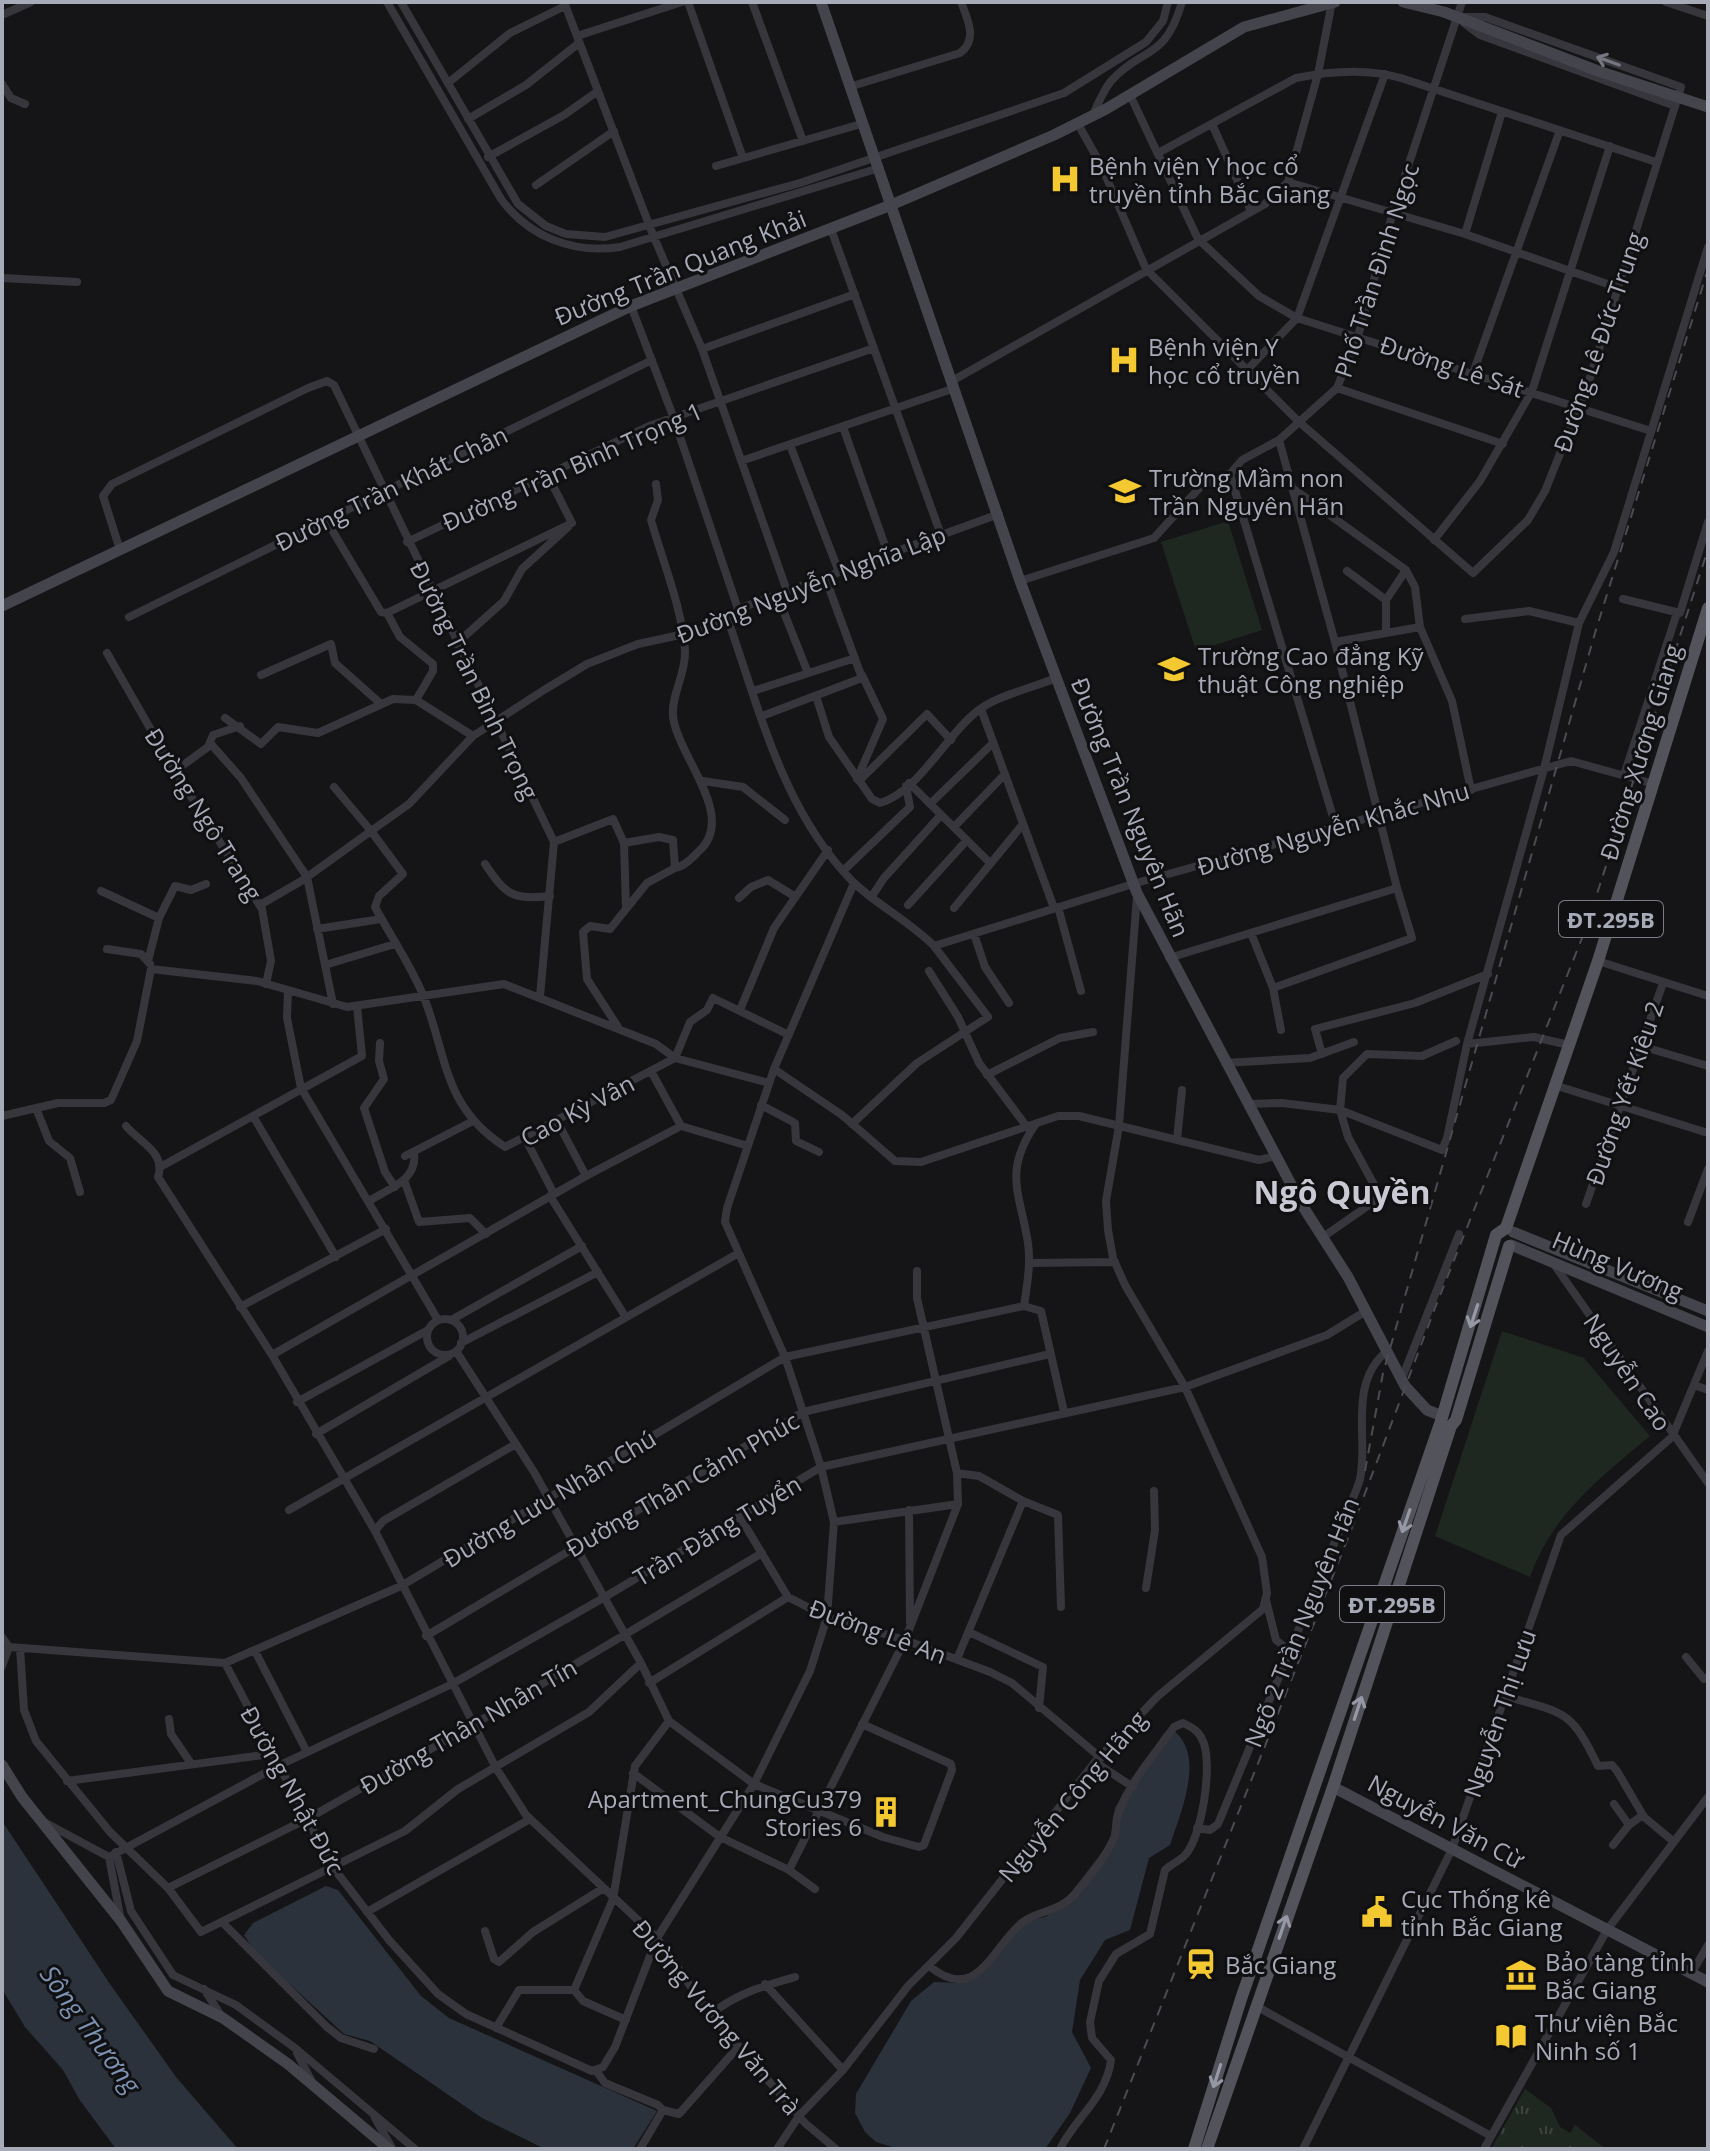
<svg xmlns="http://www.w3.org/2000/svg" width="1710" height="2151" viewBox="0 0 1710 2151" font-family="'Open Sans',sans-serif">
<defs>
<pattern id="grass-tufts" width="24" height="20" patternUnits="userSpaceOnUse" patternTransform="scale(2)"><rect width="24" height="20" fill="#1f2721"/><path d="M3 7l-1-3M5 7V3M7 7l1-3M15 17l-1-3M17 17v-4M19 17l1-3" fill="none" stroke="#3d443f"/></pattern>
</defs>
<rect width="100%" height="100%" fill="#151517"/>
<path fill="url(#grass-tufts)" d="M 1525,2089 L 1551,2108 L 1560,2127 L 1570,2133 L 1575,2125 L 1606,2149 L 1491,2149 Z"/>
<path fill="#1f2721" d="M 1228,521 L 1262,630 L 1196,651 L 1161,542 Z
M 1502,1331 L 1584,1358 L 1650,1436 C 1599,1479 1553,1513 1530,1577 L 1435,1536 Z"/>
<path fill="#2b323b" d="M 1174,1731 C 1206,1756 1180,1814 1170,1845 L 1149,1858 L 1130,1930 L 1105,1940 L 1080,1980 L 1072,2032 L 1091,2068 L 1070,2113 L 1045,2149 L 899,2149 L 876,2142 L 865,2132 L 855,2113 L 856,2094 L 911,2001 L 934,1982 L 963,1983 L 1022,1922 L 1045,1917 L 1058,1909 L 1103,1851 L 1111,1836 L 1115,1808 L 1164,1733 Z
M 2,1821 L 110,1984 L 176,2077 L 238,2149 L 116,2149 L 79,2099 L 63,2070 L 25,2027 L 2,1989 Z
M 326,1886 L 338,1890 L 421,1996 L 449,2018 L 657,2111 L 633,2149 L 545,2149 L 482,2118 L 370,2041 L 344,2034 L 256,1953 L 244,1935 L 253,1923 Z"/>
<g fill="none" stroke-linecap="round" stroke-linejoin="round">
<path stroke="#36363c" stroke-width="8" d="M 387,2 L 501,199 C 529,237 573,254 620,247 L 876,169
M 401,2 L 518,204 L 546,226 L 566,234 L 605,237 L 800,183 L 1064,93 L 1146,42 L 1163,21 L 1168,2
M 564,2 L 653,235 L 702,349 L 787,591
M 688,2 L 743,158
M 752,2 L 803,141
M 1666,2 L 1708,16
M 2,15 L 31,2
M 1464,23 L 1480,35 L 1675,106
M 577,36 L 682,2
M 448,83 L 510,33 L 565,6
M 2,84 L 11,98 L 25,104
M 849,87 L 960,53 C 978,40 968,20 961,2
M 1130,95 L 1198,239 L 1259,296 L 1297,318 L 1651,431
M 1093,115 C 1098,103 1103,91 1111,81 C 1143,46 1165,61 1182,2
M 468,119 L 526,85 L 579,43
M 1078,124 L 1101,165 L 1146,269 L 1298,421 L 1473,573 L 1528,520 L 1545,491 L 1588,384 L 1681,87 L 1485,17 L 1462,17
M 1212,124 L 1251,211
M 1158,153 L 1296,78 C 1330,71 1367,68 1401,78 L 1656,162
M 488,157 L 564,115 L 598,91
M 716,166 L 861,124
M 1288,182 L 1318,74 L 1332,2
M 536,185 L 614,131
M 831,229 L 941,535
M 1465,234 L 1502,112
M 2,278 L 77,282
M 631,306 L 673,416 L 738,609
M 702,349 L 855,294
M 1247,370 L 1297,318 L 1385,74
M 1473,373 L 1560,130
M 952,381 L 1265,204 L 1288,182 L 1465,234 L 1616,287
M 1337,388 L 1503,444
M 843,427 L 888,554
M 790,445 L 839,572
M 741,461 L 955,388
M 1230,474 L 1336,827
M 656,484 L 658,500 L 651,520 C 662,559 683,611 685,651 C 686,674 671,695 673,716 C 677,756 738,816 699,851 C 692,858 685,866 675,868
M 1295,490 L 1406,570 L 1415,587 L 1420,627 L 1452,701 L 1471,790
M 326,520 L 381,612 L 387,613 L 572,523 L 547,474
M 1434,540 L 1480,481 L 1532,391 L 1610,146
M 407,542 L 649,426 L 874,348
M 120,550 L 103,496 L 112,484 L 308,388 L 327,381 L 334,385 L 554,842 L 540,996
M 1347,571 L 1386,600
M 1020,581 L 1154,538 L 1202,485 L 1230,474 L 1242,460 L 1279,440 L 1337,388 L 1358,336 L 1393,212 L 1462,2
M 777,595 L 808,673
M 1623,599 L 1680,613 L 1708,522
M 387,613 L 400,637 L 433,664 L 433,671 L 416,700
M 129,617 L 652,360
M 1465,619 L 1529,611 L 1579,623
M 728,620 C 760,711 783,811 853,882 C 877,905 909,921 934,946 L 1133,884 L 1571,761 L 1654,784
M 1386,633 L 1386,600 L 1406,570
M 1335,642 L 1420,627
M 456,644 L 504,601 L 522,569 L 568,527
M 107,653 L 170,763 L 262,909 L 271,961 L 266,984
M 261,675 L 331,644 L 335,663 L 381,704
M 753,691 L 855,658
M 816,696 L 829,737 L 872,799 L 880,803 C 919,792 947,733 980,709 C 1000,695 1032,688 1056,678
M 981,709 L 1054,908
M 762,716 L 862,678 L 825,577
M 225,718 L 261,744 L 278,727 L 318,733 L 393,699 L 416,700 L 473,736
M 210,743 L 241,778 L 307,877 L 333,1004
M 175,771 L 208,747 L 213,735 L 240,726
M 1624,775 L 1677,613
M 857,779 L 883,719 L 862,675
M 703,781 L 743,787 L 785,820
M 859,781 L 927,714 L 951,740
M 909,783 L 990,863
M 930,804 L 993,743
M 954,827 L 1005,774
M 554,842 L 613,819 L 624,843 L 626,909
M 485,864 C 506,895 512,900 550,896
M 844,870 L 910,807 L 906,786
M 101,891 L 159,918
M 872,896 L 884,878 L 941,815
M 739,898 L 751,887 L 768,880 L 794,896
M 260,905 L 303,880 L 371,831 L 334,787
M 908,905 L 967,840
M 1058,907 L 1081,991
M 954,908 L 1023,824
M 317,929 L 381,919
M 1251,933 L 1273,988 L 1281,1030
M 974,934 L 985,967 L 1009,1003
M 107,949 L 141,954 L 150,964
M 1169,958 L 1397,888 L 1335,642 L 1279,440
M 148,961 L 159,918 L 175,886 L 191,890 L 206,884
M 1598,961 L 1708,996
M 325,965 L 395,944
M 929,971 L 958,1017 L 979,1063 L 1027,1127
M 1273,988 L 1412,938 L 1397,888
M 288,991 L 287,1018 L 301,1088 L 438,1320
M 740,1010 L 774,928 L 828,850
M 618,1027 L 587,979 L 583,932 L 590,926 L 610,929 L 647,883 L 675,868 L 673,840 L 659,837 L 624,843
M 380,1043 L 379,1061 L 384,1079 L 364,1108 L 385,1172 L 395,1187
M 1467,1044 L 1534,1037 L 1569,1045
M 1641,1046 L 1708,1066
M 1322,1054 L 1315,1029 L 1415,1003 L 1488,974
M 1225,1063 L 1310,1058 L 1354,1042
M 774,1069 L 842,1115 L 895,1161 L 921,1162 L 1058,1116 L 1079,1116 L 1259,1160 L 1276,1156
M 651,1071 L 681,1126
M 987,1075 L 1060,1038 L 1093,1032
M 769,1083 L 675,1058 L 505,1147 C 444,1107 448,1061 425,1000 C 413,968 391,937 375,907 L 379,896 L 403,874 L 371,831 L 409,804 L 473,736 L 544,690 L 587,664 L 638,644 L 703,630 L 728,620 L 738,609 L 999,514
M 1554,1085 L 1708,1133
M 1248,1104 L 1282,1103 L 1340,1110 L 1343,1078 L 1367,1054 L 1422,1056 L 1456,1041
M 761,1105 L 795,1123 L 796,1141 L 819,1152
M 36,1108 L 49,1141 L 70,1158 L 80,1192
M 2,1116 L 58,1103 L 104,1103 L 111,1100 L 137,1041 L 151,969 L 257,981 L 347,1007 L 504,984 L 656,1044 L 675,1058 L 690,1022 L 707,1010 L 713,998 L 789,1035
M 253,1116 L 336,1257
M 557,1121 L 586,1176
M 852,1124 L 917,1063 L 988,1017 L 934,946
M 126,1126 C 140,1143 166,1152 158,1177 L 272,1355 L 375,1531 L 496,1768 L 526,1815 L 657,1938 L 707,2010 L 805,2123 L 836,2149
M 525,1138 L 554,1194
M 1177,1140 L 1182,1090
M 405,1156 L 473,1121
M 162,1166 L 362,1056 L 357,1006
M 404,1180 L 419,1222 L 470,1218 L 486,1234
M 550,1196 L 625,1316
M 369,1201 C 389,1188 418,1181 414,1152
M 1586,1204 L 1663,983
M 1688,1222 L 1708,1169
M 1323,1237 L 1372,1203 L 1378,1192 L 1348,1137 L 1340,1110 L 1442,1150 L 1447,1138 L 1467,1044 L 1544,769 L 1579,623 L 1614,552 L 1708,247
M 1029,1263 L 1115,1262
M 1553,1263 L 1708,1483
M 1024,1306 C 1027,1285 1031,1264 1028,1243 C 1020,1193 1003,1172 1035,1125
M 240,1307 L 386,1229
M427 1337a18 18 0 1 1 36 0a18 18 0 1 1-36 0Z
M 453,1319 L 582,1246
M 461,1343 L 598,1272
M 456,1351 L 534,1472 L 641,1663 L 669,1721 L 754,1784 L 883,1837 L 919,1847 L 924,1845 L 952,1770 L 951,1764 L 862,1724
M 272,1355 L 586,1176 L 681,1126 L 748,1146
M 1402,1378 L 1459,1234
M 1694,1385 L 1708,1390
M 297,1402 L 428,1330
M 316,1434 L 449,1356
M 957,1473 L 979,1476 L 1023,1501 L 1058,1515 L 1061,1607
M 289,1510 L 737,1254
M 909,1510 L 910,1622
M 740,1517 L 788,1597
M 834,1522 L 958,1504
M 375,1531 L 383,1521 L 516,1444
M 1146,1588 L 1155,1530 L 1154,1491
M 1266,1600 L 1276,1640 L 1286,1648 L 1293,1648
M 969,1632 L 1043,1667 L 1039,1708
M 426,1636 L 803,1412 L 1050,1354
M 2,1637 L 9,1647 L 2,1666
M 9,1647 L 225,1663 L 401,1586 L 785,1357 L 1024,1306 L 1041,1311 L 1064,1412
M 20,1648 L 24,1710 L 36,1741 L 110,1832 L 168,1888 L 201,1932 L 405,1831 L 458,1789 L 589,1712 L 641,1663
M 256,1653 L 307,1752
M 1686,1657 L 1704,1679 L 1708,1677
M 957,1659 L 1023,1501
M 225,1663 L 332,1866 L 389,1940 L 438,1994 L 466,2014 L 592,2071 L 603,2067 L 615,2047 L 657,1938 L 754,1784 L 810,1671 L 827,1617 L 834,1522 L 821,1467 L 785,1357 L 725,1222 L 727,1208 L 774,1069 L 854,883
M 649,1683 L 788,1597 L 827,1617 L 905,1640 L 990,1672 L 1012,1683 L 1101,1758
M 1505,1696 C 1565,1714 1570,1708 1598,1766 L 1612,1765 L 1617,1771 L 1644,1817 L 1674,1842
M 169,1719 L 171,1734 L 190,1762
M 1095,1762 L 1133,1787
M 633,1773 L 720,1837 L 789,1870 L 815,1889
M 67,1781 L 271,1754
M 1614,1804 L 1629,1825 L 1643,1815
M 44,1822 L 109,1857 L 121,1921
M 1197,1828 L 1210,1830 L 1218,1824 L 1351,1503 C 1354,1495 1358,1487 1360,1479 C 1369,1440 1347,1384 1387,1351
M 1613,1845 L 1629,1825
M 116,1852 L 131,1911 L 173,1975 L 236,2005 L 295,2048 L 415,2149
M 109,1857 L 278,1766 L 452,1684 L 605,1597 L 821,1467 L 1185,1387 L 1327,1335 L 1366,1311
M 789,1870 L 905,1640 L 958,1504 L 957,1473 L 917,1298 L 917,1271
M 168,1888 L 307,1819 L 473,1725 L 762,1553
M 367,1912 L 530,1819
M 222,1922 L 327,2027 L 341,2038 L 374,2049
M 485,1931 L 494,1959 L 499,1962 L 533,1932 L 602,1889
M 929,1966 C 978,2006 992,1946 1023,1922 C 1040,1909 1057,1914 1076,1893 C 1089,1879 1106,1856 1114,1838 C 1117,1831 1115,1822 1118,1814 C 1129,1783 1155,1754 1174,1727 L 1183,1723 C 1191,1727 1198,1730 1202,1739 C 1214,1760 1202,1838 1185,1855 C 1180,1861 1171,1864 1165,1870 L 1150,1934 L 1116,1954 L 1099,1981 L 1090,2022 L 1092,2038 L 1111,2060 C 1106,2098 1076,2117 1060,2149
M 1691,1974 L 1708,1945
M 765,1984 L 843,2070
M 204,1989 L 222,2017
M 1256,2006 L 1491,2136
M 711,2014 C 738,1993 763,1986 795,1977
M 626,2020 L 583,2001 L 574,1990 L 613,1899 L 635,1766 L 669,1721
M 496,2028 L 519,1990 L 574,1990
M 297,2053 L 311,2080
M 597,2072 L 605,2083 L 658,2105 L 663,2110 L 640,2149
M 663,2110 L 679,2114 L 739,2046
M 375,2118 L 392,2148
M 777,2149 L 799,2116 L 843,2070 L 908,1986 L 956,1938 L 1095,1762 L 1158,1696 L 1263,1609 L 1267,1593 L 1262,1557 L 1185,1387 L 1125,1285 L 1113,1258 L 1108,1230 L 1106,1201 L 1119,1126 L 1137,896
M 1303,2149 L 1452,1849 L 1561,1535 L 1672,1437 L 1708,1351
M 1484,2149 L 1607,1930 L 1708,1797"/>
<path stroke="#44454c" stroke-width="11" d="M 821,2 L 1020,581 L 1137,893 L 1302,1205 L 1348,1277 L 1405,1386 L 1427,1410 L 1440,1415
M 1403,2 L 1444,12 L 1598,71 L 1708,107
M 2,606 L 631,306 L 891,205 L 1054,135 L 1106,109 L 1244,27 L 1335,2
M 1513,1232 L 1708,1311
M 1511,1245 L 1708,1327
M 2,1765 L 22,1797 L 121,1921 L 168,1991 L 223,2018 L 288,2064 L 389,2149
M 1333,1787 L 1708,1982"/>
<path stroke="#52535b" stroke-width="12" d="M 1506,1228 L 1598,961 L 1708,608
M 1194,2149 L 1241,1999 L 1441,1421 L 1496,1235 L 1506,1228
M 1207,2149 L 1333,1787 L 1451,1426 L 1456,1420 L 1509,1246"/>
<path stroke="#4b4c53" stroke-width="2" stroke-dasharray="10 8" stroke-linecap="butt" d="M 1365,1471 L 1383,1373 L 1595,633 L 1708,269
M 1104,2149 L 1350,1533 L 1435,1308 L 1586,928 L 1708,549"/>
</g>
<defs><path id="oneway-shaft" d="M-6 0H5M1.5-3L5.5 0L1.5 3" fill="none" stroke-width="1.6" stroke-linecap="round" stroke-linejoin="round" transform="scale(2)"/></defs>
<use stroke="#747680" href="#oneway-shaft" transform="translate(1608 61) rotate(-160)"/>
<g stroke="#9699a5">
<use href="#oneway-shaft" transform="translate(1474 1316) rotate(108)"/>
<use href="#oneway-shaft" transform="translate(1406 1521) rotate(109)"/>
<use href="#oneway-shaft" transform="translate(1358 1708) rotate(-72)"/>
<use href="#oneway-shaft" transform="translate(1283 1927) rotate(-71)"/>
<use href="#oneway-shaft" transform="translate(1217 2076) rotate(108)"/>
</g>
<defs>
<symbol id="hospital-bare" viewBox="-9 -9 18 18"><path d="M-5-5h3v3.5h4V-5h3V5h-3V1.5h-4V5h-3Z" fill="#f3c831" stroke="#101012" stroke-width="2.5" paint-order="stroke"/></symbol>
<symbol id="school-bare" viewBox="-9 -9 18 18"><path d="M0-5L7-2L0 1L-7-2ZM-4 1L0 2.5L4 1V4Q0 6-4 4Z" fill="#f3c831" stroke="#101012" stroke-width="2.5" paint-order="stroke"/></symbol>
<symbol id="university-bare" viewBox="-9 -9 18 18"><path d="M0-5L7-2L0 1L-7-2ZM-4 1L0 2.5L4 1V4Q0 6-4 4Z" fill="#f3c831" stroke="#101012" stroke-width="2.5" paint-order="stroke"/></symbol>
<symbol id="building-bare" viewBox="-9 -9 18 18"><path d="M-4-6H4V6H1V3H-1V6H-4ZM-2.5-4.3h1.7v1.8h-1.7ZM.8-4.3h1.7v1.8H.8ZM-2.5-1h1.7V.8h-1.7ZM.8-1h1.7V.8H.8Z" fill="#f3c831" stroke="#101012" stroke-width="2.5" paint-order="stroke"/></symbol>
<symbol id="civic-bare" viewBox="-9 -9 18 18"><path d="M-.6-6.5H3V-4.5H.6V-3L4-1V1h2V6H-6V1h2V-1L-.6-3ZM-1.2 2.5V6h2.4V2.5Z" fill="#f3c831" stroke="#101012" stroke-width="2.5" paint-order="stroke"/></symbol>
<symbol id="station-bare" viewBox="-9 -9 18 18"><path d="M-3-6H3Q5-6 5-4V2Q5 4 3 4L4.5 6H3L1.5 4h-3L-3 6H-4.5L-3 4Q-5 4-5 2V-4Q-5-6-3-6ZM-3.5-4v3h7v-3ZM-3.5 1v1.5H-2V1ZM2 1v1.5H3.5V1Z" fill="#f3c831" stroke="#101012" stroke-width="2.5" paint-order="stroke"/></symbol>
<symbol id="museum-bare" viewBox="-9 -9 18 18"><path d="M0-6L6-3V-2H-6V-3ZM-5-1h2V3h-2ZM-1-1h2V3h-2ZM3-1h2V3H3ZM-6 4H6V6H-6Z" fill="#f3c831" stroke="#101012" stroke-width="2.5" paint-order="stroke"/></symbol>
<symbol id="library-bare" viewBox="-9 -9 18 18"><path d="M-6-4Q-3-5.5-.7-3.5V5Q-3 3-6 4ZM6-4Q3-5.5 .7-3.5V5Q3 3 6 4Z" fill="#f3c831" stroke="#101012" stroke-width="2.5" paint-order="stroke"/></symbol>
</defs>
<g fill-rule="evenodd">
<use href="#hospital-bare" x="1043" y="157" width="44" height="44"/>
<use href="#hospital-bare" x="1102" y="338" width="44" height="44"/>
<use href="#school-bare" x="1103" y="469" width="44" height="44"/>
<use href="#university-bare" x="1152" y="647" width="44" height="44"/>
<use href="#building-bare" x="864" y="1790" width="44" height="44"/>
<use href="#civic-bare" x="1355" y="1890" width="44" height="44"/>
<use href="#station-bare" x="1179" y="1942" width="44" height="44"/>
<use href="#museum-bare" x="1499" y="1953" width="44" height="44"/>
<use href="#library-bare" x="1489" y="2014" width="44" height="44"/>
</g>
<g text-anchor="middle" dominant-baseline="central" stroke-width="6" stroke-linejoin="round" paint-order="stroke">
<g fill="#101012" stroke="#7a7c86" stroke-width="2">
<rect x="1559" y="901" width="104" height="36" rx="6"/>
<rect x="1340" y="1586" width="104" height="36" rx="6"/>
</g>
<g font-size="22" font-weight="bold" fill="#a7aab7">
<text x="1611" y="919">ĐT.295B</text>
<text x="1392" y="1604">ĐT.295B</text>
</g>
<g font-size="24" fill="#a7aab7" stroke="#101012" text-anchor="start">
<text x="1089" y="165">Bệnh viện Y học cổ<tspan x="1089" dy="28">truyền tỉnh Bắc Giang</tspan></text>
<text x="1148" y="346">Bệnh viện Y<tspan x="1148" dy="28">học cổ truyền</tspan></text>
<text x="1149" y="477">Trường Mầm non<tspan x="1149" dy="28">Trần Nguyên Hãn</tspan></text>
<text x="1198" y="655">Trường Cao đẳng Kỹ<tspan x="1198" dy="28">thuật Công nghiệp</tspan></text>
<text x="862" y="1798" text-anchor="end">Apartment_ChungCu379<tspan x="862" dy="28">Stories 6</tspan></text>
<text x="1401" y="1898">Cục Thống kê<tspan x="1401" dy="28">tỉnh Bắc Giang</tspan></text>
<text x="1545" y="1961">Bảo tàng tỉnh<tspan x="1545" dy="28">Bắc Giang</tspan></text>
<text x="1225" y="1964">Bắc Giang</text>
<text x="1535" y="2022">Thư viện Bắc<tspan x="1535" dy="28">Ninh số 1</tspan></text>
</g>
<g font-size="24" fill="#a7aab7" stroke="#101012">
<text transform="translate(680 267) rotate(-22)">Đường Trần Quang Khải</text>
<text transform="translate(1376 270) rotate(-72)">Phố Trần Đình Ngọc</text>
<text transform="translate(1598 342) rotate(-71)">Đường Lê Đức Trung</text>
<text transform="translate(1452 366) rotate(18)">Đường Lê Sát</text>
<text transform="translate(572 466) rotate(-24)">Đường Trần Bình Trọng 1</text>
<text transform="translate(391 488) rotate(-26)">Đường Trần Khát Chân</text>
<text transform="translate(811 584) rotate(-21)">Đường Nguyễn Nghĩa Lập</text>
<text transform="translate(475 680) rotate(64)">Đường Trần Bình Trọng</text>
<text transform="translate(1640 752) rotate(-73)">Đường Xương Giang</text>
<text transform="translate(1131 807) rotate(68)">Đường Trần Nguyên Hãn</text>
<text transform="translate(204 814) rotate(58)">Đường Ngô Trang</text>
<text transform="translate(1333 828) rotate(-16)">Đường Nguyễn Khắc Nhu</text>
<text transform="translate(1624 1093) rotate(-71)">Đường Yết Kiêu 2</text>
<text transform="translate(577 1110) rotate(-28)">Cao Kỳ Vân</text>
<text transform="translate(1618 1265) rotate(23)">Hùng Vương</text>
<text transform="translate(1628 1372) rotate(56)">Nguyễn Cao</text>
<text transform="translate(682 1484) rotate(-30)">Đường Thân Cảnh Phúc</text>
<text transform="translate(549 1498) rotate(-31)">Đường Lưu Nhân Chú</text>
<text transform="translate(717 1530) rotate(-31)">Trần Đăng Tuyển</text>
<text transform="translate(1301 1622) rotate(-68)">Ngõ 2 Trần Nguyên Hãn</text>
<text transform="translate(878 1631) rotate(20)">Đường Lê An</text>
<text transform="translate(1499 1713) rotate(-71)">Nguyễn Thị Lưu</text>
<text transform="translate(468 1726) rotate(-30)">Đường Thân Nhân Tín</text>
<text transform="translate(293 1790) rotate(61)">Đường Nhật Đức</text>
<text transform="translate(1072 1796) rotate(-50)">Nguyễn Công Hãng</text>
<text transform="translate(1446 1821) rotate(28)">Nguyễn Văn Cừ</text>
<text transform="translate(717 2017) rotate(50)">Đường Vương Văn Trà</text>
</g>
<g font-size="26" font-style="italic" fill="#7d93b3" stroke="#101012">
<text transform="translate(91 2029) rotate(54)">Sông Thương</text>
</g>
<g font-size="32" font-weight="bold" fill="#c8c9d3" stroke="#101012">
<text x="1342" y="1191">Ngô Quyền</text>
</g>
</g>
<rect width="1710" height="2151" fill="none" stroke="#a7aab7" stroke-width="8"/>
</svg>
